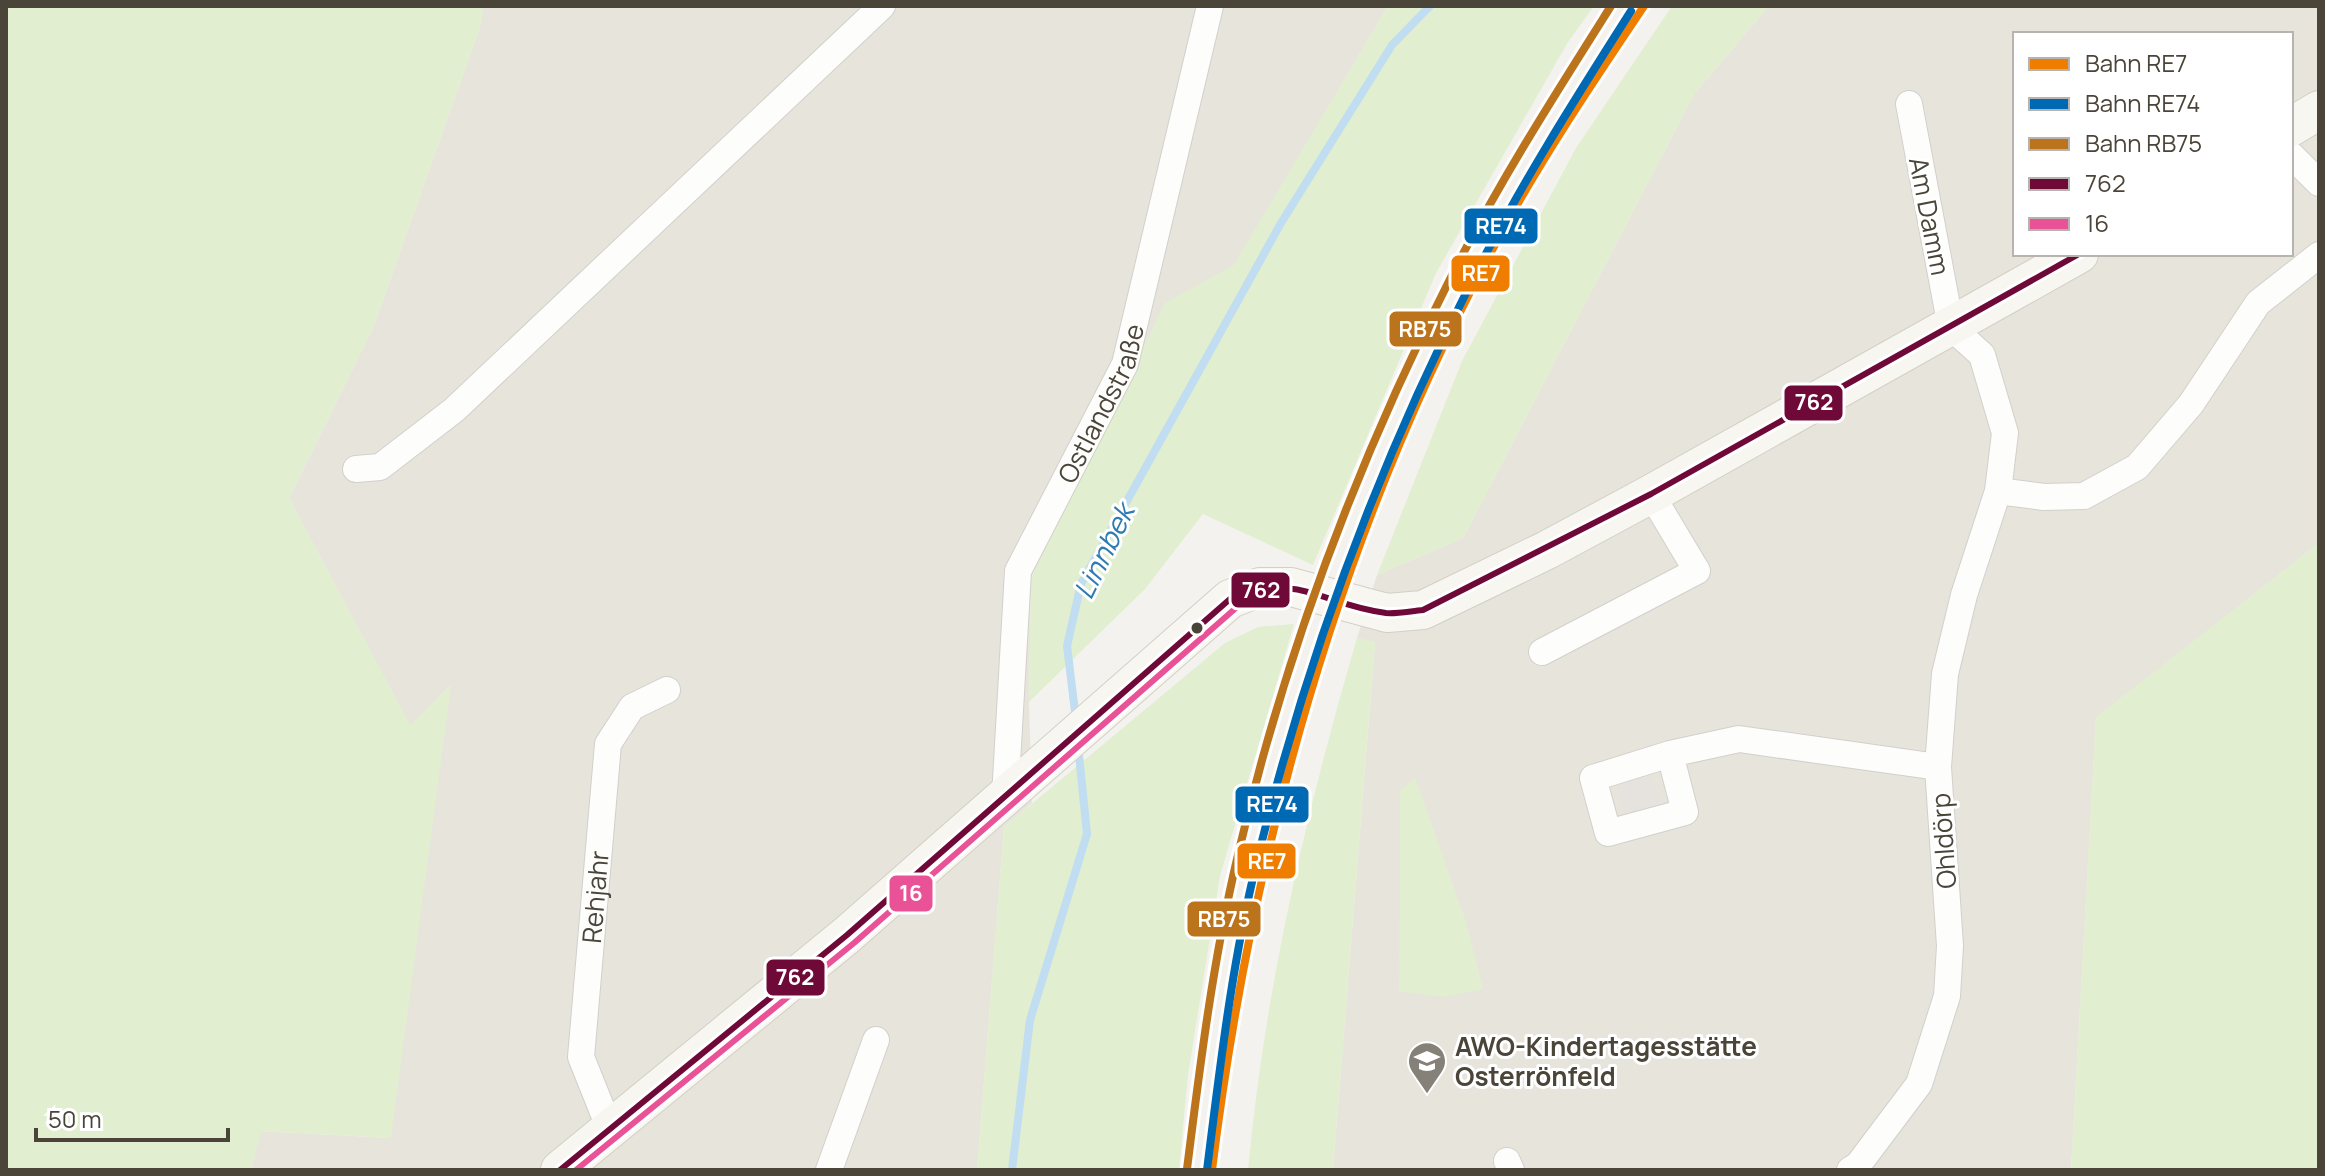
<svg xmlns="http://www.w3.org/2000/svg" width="2325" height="1176" viewBox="0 0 2325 1176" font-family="Manrope,sans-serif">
<rect width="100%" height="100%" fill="#f4f2ee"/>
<path fill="#e7e4dc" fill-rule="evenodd" d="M 483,6 L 1388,6 L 1234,266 L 1165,304 L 1031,578 L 1029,702 L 1032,803 L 1004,827 L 977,1170 L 251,1170 L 260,1131 L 390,1138 L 450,686 L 410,726 L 289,498 L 373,328 L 480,27 Z
M 1769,6 L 2319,6 L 2319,543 L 2096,718 L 2071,1170 L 1333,1170 L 1375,643 L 1357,638 L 1377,575 L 1463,538 L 1694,94 ZM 2015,34 L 2291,34 L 2291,254 L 2015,254 Z"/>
<path fill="#e1eecf" d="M 6,6 L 483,6 L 480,27 L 373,328 L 289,498 L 410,725 L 451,685 L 391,1138 L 261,1131 L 251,1170 L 6,1170 Z
M 1388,6 L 1594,6 L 1568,42 L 1436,273 L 1313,565 L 1203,514 L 1145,589 L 1029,702 L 1031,578 L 1165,303 L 1234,265 Z
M 1672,6 L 1769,6 L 1694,94 L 1463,538 L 1377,575 L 1462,361 L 1576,148 Z
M 2319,543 L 2319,1170 L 2071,1170 L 2096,717 Z
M 1294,624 L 1220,876 L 1188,1075 L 1179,1170 L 977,1170 L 1004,827 L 1225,643 L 1258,627 Z
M 1357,638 L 1375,642 L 1333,1170 L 1248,1170 C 1265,988 1306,813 1357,638 Z
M 1415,777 L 1466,922 L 1483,989 L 1442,997 L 1399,991 L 1400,791 Z"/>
<path fill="#e6e3df" d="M 1651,774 L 1661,802 L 1626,814 L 1617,785 Z"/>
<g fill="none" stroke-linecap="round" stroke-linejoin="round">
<path stroke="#c0ddf1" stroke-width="8" d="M 1076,720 L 1067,646 L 1081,584 L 1281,223 L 1392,45 L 1430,6
M 1012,1170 L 1030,1020 L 1087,834 L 1078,745"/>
<defs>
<g id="street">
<path d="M 2291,155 L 2319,183"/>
<path d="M 356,469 L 380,467 L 454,410 L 882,6"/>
<path d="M 1998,491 L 2044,497 L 2084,496 L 2137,467 L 2191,404 L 2258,303 L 2319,255"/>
<path d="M 1542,652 L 1697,571 L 1651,494"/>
<path d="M 1670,754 L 1685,812 L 1608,833 L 1593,778 L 1670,754 L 1739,739 L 1938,767"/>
<path id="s1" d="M 1005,797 L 1018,571 L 1125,364 L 1210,6"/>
<path id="s2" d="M 609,1127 L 581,1057 L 608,744 L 632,707 L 667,690"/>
<path d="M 1507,1161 L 1511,1170"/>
<path d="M 829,1170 L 876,1040"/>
<path d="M 1850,1170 L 1858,1165 L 1919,1084 L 1947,996 L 1950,946 L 1938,767 L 1945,674 L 1964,595 L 1998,491 L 2005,433 L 1982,355 L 1951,327 L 1909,104"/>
</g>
<path id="secondary" d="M 2291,127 L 2319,110
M 560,1170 L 847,935 L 1230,599 L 1260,587 L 1291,587 L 1387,613 L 1423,610 L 1547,550 L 1651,494 L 2079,254"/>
</defs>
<use href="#street" stroke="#d2d0cb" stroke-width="28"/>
<use href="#secondary" stroke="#d3cfc5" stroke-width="40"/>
<use href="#street" stroke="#fdfdfc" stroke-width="26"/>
<use href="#secondary" stroke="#f7f6f1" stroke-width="38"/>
<defs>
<path id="bus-1" d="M 560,1170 L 847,935 L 1230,599 C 1300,571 1321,605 1386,613 C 1397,614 1411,611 1423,610 L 1651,494 L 2079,254"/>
<path id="bus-2" d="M 576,1170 L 854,943 L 1237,607"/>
</defs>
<use href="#bus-1" stroke="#fff" stroke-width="12"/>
<use href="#bus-2" stroke="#fff" stroke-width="12"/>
<use href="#bus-1" stroke="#6f0938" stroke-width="6"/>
<use href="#bus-2" stroke="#ea5297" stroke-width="6"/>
<defs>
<path id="rail-1" d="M 1212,1170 C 1253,840 1342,522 1503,230 C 1545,153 1595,79 1644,6"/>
<path id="rail-2" d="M 1207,1170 C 1220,1067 1232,962 1257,861 C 1306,660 1378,465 1472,281 C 1519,187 1575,99 1631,11"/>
<path id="rail-3" d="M 1187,1169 C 1200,1065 1213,961 1237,859 C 1284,655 1359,457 1454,271 C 1501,179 1556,93 1611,6"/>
</defs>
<use href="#rail-1" stroke="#fff" stroke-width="14"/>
<use href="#rail-2" stroke="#fff" stroke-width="14"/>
<use href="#rail-3" stroke="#fff" stroke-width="14"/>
<use href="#rail-1" stroke="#ef7d00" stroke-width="8"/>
<use href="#rail-2" stroke="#0069b4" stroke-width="8"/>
<use href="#rail-3" stroke="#bb741b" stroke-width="8"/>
</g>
<defs>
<symbol id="school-pin" viewBox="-11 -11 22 30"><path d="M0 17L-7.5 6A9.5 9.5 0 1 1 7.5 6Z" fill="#868178" stroke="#fff"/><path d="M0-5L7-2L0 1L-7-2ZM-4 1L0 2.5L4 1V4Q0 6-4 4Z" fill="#fff"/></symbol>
</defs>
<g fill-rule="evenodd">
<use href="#school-pin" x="1405" y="1039" width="44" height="60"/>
</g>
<circle fill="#4b4439" stroke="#fff" stroke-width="3" cx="1197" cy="628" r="7"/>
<g text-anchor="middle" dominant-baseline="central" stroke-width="6" stroke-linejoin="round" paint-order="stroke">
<g font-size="26" fill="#4b4439" stroke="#fff">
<text transform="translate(1930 216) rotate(79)">Am Damm</text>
<text stroke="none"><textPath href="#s1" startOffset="414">Ostlandstraße</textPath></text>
<text transform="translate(1943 841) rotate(-94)">Ohldörp</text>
<text stroke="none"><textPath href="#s2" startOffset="236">Rehjahr</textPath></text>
</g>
<g font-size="26" font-weight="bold" fill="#4b4439" stroke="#fff" text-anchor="start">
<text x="1455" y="1046">AWO-Kindertagesstätte<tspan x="1455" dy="30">Osterrönfeld</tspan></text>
</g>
<g font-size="28" font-style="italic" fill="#2e7ab2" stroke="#fff">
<text transform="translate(1103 551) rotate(-64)">Linnbek</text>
</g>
</g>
<g stroke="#fff" stroke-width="3">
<rect x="1463" y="207" width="76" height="38" rx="8" fill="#0069b4"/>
<rect x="1450" y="254" width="61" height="39" rx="8" fill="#ef7d00"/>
<rect x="1388" y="310" width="75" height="38" rx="8" fill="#bb741b"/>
<rect x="1783" y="384" width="61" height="38" rx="8" fill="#6f0938"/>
<rect x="1230" y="571" width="61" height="38" rx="8" fill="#6f0938"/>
<rect x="1234" y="785" width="76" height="39" rx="8" fill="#0069b4"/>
<rect x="1236" y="842" width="61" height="38" rx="8" fill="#ef7d00"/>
<rect x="888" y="874" width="46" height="39" rx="8" fill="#ea5297"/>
<rect x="1186" y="900" width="76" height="38" rx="8" fill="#bb741b"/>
<rect x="765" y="958" width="61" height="39" rx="8" fill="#6f0938"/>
</g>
<g font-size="22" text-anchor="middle" font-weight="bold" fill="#fff">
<text x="1501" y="234">RE74</text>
<text x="1481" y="281">RE7</text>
<text x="1425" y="337">RB75</text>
<text x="1814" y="410">762</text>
<text x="1261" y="598">762</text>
<text x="1272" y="812">RE74</text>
<text x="1267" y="869">RE7</text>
<text x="911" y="901">16</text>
<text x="1224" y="927">RB75</text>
<text x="795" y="985">762</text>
</g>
<rect width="2325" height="1176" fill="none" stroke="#4b4439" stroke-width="16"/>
<rect x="2013" y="32" width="280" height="224" fill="#ffffff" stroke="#b7b4b0" stroke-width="2"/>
<rect x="2029" y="58" width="40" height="12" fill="#ef7d00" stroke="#b7b4b0" stroke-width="2"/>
<text x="2085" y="72" font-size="24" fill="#4b4439">Bahn RE7</text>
<rect x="2029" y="98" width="40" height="12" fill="#0069b4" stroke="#b7b4b0" stroke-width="2"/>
<text x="2085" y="112" font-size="24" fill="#4b4439">Bahn RE74</text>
<rect x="2029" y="138" width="40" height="12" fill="#bb741b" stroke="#b7b4b0" stroke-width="2"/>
<text x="2085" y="152" font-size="24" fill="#4b4439">Bahn RB75</text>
<rect x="2029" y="178" width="40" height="12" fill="#6f0938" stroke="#b7b4b0" stroke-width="2"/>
<text x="2085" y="192" font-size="24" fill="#4b4439">762</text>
<rect x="2029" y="218" width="40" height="12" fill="#ea5297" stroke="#b7b4b0" stroke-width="2"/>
<text x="2085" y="232" font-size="24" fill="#4b4439">16</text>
<path d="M36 1128v12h192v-12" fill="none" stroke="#4b4439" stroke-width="4"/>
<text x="48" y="1128" font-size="24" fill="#4b4439" stroke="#ffffff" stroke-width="6" paint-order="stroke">50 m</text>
</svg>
